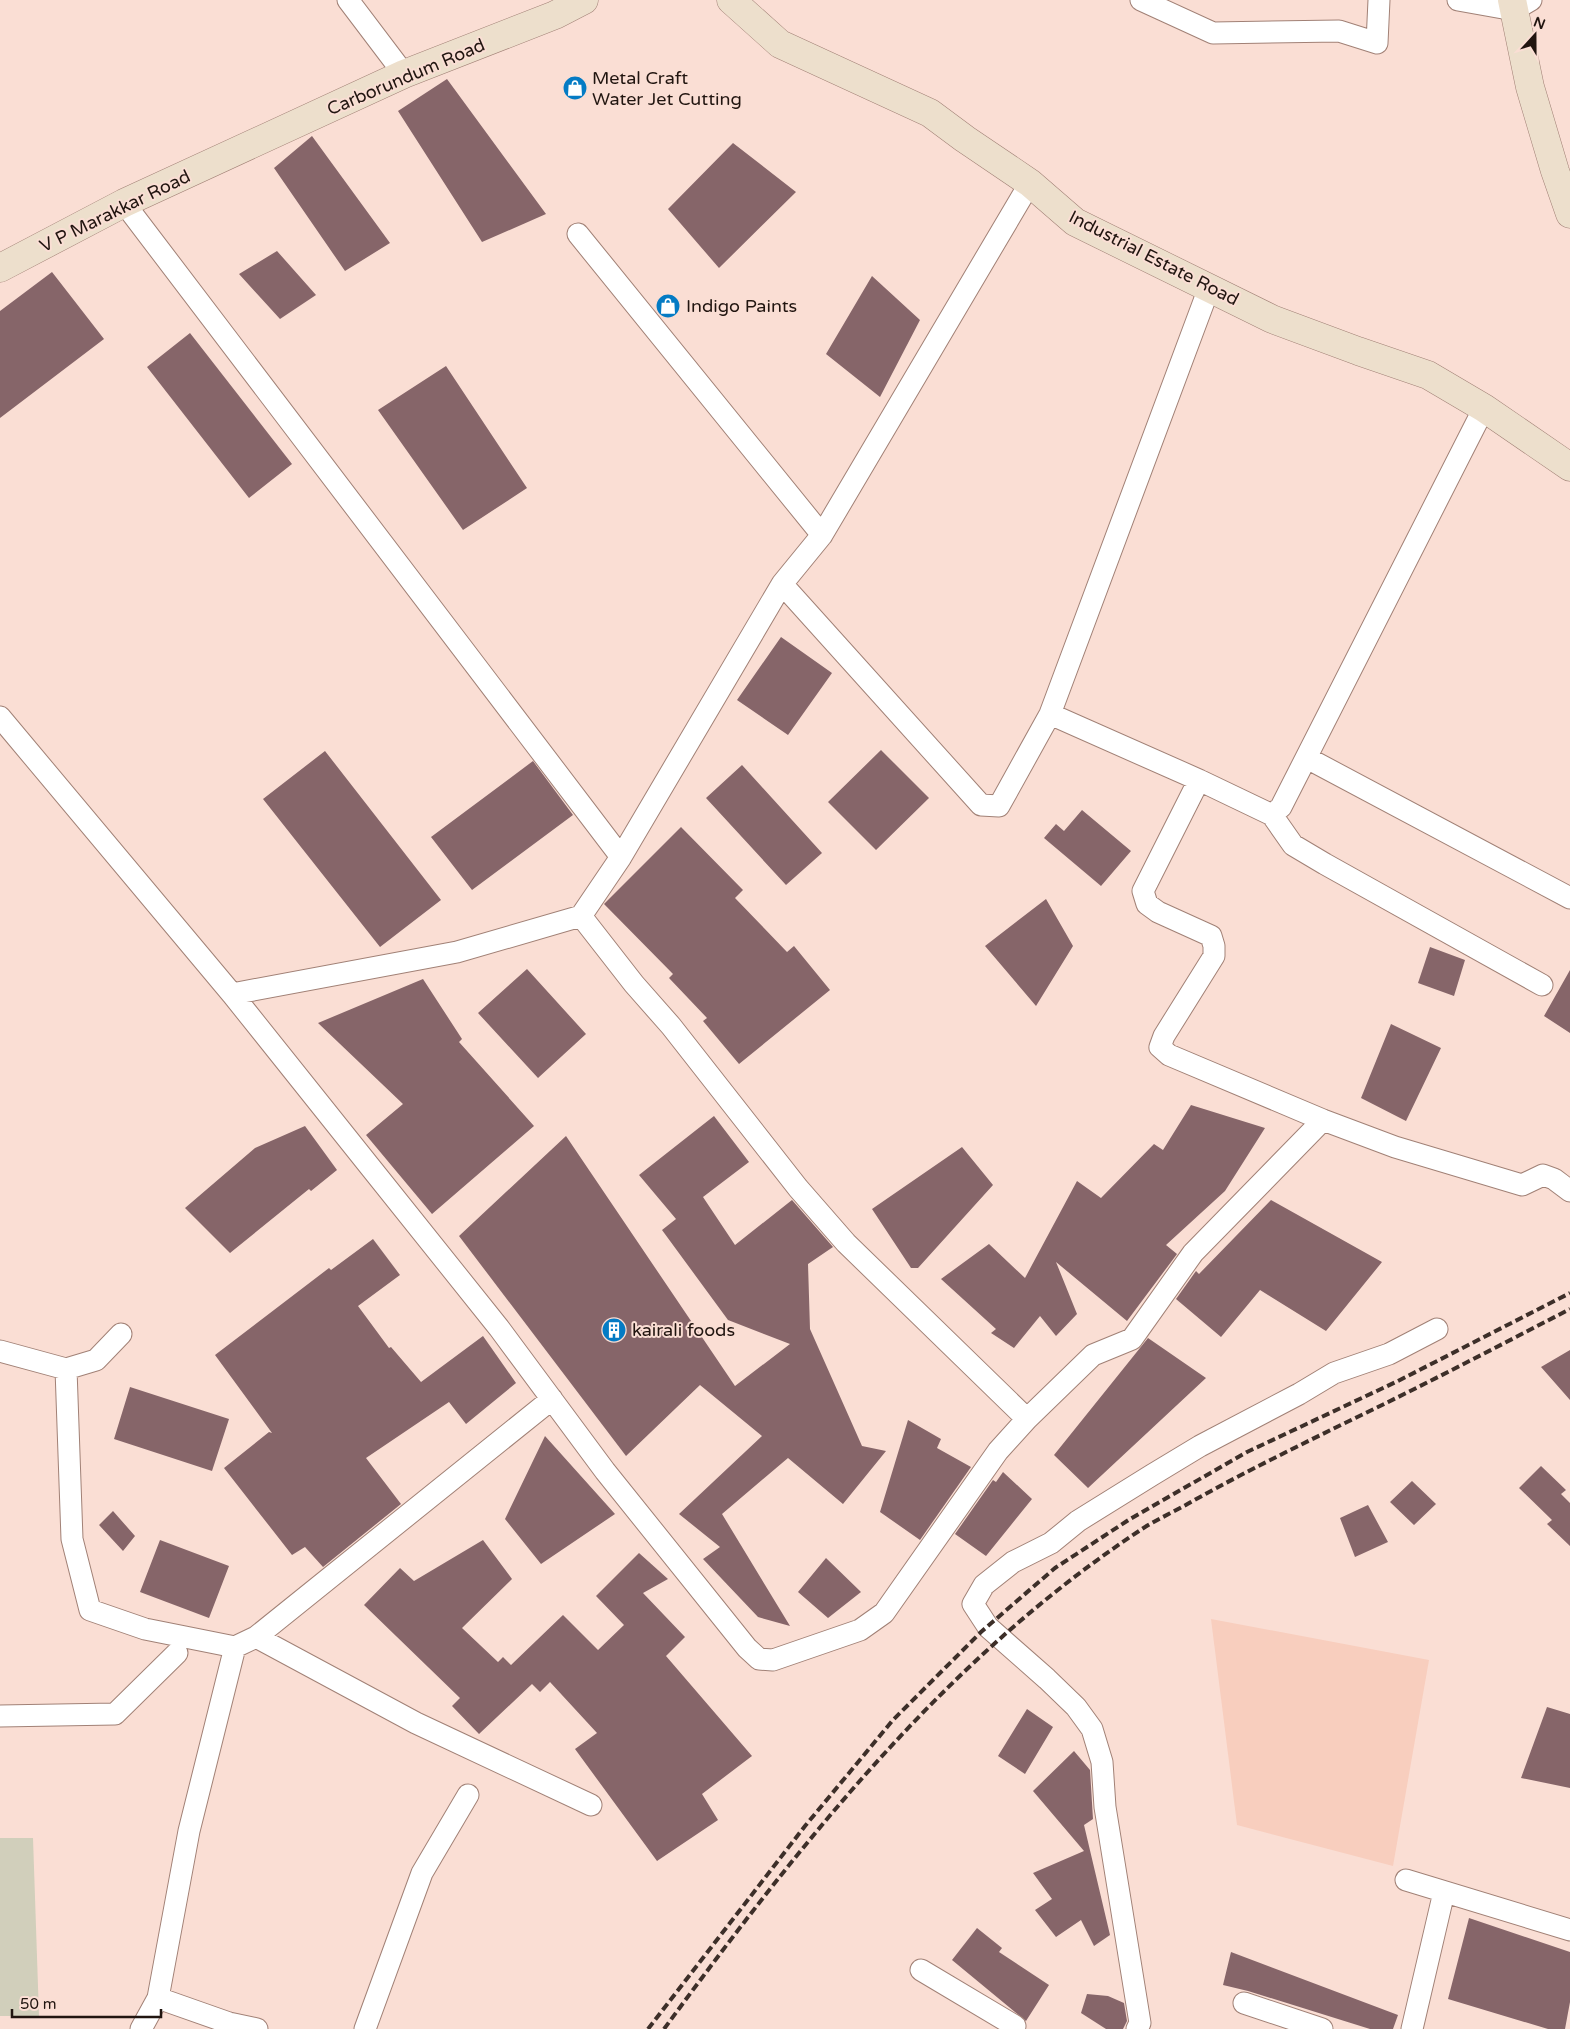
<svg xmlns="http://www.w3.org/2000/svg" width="1570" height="2029" viewBox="0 0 1570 2029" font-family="'Varela Round',sans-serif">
<rect width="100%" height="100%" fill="#faded4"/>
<path fill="#f8cebe" d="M 1211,1619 L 1429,1660 L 1393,1866 L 1237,1825 Z"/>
<path fill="#d1cfbb" d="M 0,1838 L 33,1838 L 39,2016 L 0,2016 Z"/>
<path fill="#866569" d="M 447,79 L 546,214 L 482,242 L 398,111 Z
M 312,136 L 390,243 L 345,271 L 274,168 Z
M 733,143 L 796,192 L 719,268 L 668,209 Z
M 277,251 L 316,295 L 280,319 L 239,274 Z
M 52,272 L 104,339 L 0,418 L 0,311 Z
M 872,276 L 920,320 L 880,397 L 826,354 Z
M 190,333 L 292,464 L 249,498 L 147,367 Z
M 446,366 L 527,488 L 463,530 L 378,410 Z
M 781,637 L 832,673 L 788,735 L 737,700 Z
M 881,750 L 929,798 L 876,850 L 828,802 Z
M 325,751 L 441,900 L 380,947 L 263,799 Z
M 533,761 L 573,815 L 472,890 L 431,837 Z
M 742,765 L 822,853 L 786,885 L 706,798 Z
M 1082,810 L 1131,851 L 1101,886 L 1044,838 L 1056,824 L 1064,831 Z
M 681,827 L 743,890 L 735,898 L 787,952 L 794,946 L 830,990 L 739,1064 L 703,1021 L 707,1018 L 669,978 L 673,974 L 604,904 Z
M 1046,899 L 1073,946 L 1036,1006 L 985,946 Z
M 1430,947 L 1465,960 L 1454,996 L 1418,983 Z
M 527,969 L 586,1034 L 538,1078 L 478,1013 Z
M 1570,970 L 1570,1033 L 1544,1016 Z
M 423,979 L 462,1039 L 459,1042 L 534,1126 L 432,1214 L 366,1135 L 403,1104 L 318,1023 Z
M 1391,1024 L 1441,1048 L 1406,1121 L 1361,1098 Z
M 1191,1105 L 1265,1128 L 1225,1191 L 1166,1245 L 1177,1254 L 1127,1321 L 1056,1262 L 1077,1314 L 1056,1336 L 1040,1316 L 1014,1348 L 991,1333 L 996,1329 L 941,1279 L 989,1244 L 1025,1278 L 1077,1181 L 1101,1198 L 1154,1144 L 1163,1150 Z
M 714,1116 L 749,1162 L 703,1197 L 735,1245 L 792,1200 L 833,1247 L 808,1264 L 810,1329 L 862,1446 L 886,1451 L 843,1504 L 788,1458 L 722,1514 L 790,1626 L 758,1617 L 703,1559 L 720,1547 L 679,1514 L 762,1436 L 700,1385 L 626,1456 L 459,1236 L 566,1136 L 735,1386 L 790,1344 L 728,1320 L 662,1230 L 676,1219 L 639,1175 Z
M 305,1126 L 337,1170 L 311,1191 L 309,1189 L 230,1253 L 185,1208 L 255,1148 Z
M 962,1147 L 993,1185 L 918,1268 L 911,1268 L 872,1209 Z
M 1271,1200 L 1382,1262 L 1326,1331 L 1260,1290 L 1221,1337 L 1176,1299 L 1196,1271 L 1199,1274 Z
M 373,1239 L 400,1275 L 358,1306 L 389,1348 L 391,1347 L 421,1382 L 483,1336 L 516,1383 L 466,1424 L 449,1402 L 366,1458 L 401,1504 L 323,1567 L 305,1547 L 292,1555 L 224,1468 L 269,1432 L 272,1433 L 215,1355 L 329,1268 L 331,1270 Z
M 1148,1338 L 1206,1378 L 1088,1488 L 1054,1455 Z
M 1570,1350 L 1570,1400 L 1541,1367 Z
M 130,1387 L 229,1419 L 212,1471 L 114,1439 Z
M 908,1420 L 941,1439 L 937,1448 L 971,1467 L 920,1540 L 880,1512 Z
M 545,1436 L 615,1514 L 541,1564 L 505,1519 Z
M 1541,1466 L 1566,1490 L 1561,1494 L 1570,1503 L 1570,1546 L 1547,1524 L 1552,1520 L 1519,1488 Z
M 1003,1472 L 1032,1499 L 986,1556 L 955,1534 L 993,1480 L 996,1482 Z
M 1412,1481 L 1436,1504 L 1414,1525 L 1390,1502 Z
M 1368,1505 L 1388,1542 L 1355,1557 L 1340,1518 Z
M 113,1511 L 135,1536 L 123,1551 L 99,1525 Z
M 160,1540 L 229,1566 L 209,1618 L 140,1592 Z
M 483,1540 L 512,1579 L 462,1628 L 498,1662 L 503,1657 L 511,1665 L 563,1615 L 598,1650 L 624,1625 L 596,1596 L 639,1553 L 668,1579 L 643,1593 L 685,1637 L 666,1656 L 752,1756 L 702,1794 L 718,1820 L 657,1861 L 575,1749 L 597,1733 L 550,1682 L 540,1692 L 532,1684 L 479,1734 L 452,1706 L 460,1698 L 364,1605 L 400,1568 L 414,1581 Z
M 826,1558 L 861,1592 L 828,1618 L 798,1592 Z
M 1547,1707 L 1570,1714 L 1570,1788 L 1521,1778 Z
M 1027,1709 L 1053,1727 L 1025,1774 L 998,1756 Z
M 1074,1751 L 1090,1770 L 1093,1819 L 1084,1825 L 1110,1935 L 1094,1946 L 1081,1920 L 1056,1937 L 1035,1910 L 1052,1899 L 1033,1873 L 1084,1851 L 1033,1791 Z
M 1469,1918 L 1570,1952 L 1570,2002 L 1565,2029 L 1548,2029 L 1448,1999 Z
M 977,1928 L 1002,1948 L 999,1952 L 1049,1985 L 1026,2021 L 952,1960 Z
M 1231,1952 L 1398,2015 L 1393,2029 L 1370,2029 L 1248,1991 L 1223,1985 Z
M 1087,1994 L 1108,1996 L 1124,2003 L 1127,2021 L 1123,2029 L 1106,2029 L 1081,2013 Z"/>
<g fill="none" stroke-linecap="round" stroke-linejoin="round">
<defs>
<path id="street" d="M 348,0 L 404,74
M 1141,0 L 1213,33 L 1339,31 L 1377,43 L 1379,0
M 1458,0 L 1514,10 L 1531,0
M 1030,183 L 822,535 L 782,584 L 981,805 L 999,806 L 1050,714
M 124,203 L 621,857
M 578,234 L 822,535
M 1209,288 L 1050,714 L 1199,780 L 1272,815 L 1281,807 L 1484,408
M 0,717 L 232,994 L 371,1168 L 499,1328 L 605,1471 L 747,1648 L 759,1659 L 773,1660 L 860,1630 L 884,1613 L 998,1451 L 1027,1419 L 1093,1355 L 1132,1339 L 1193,1253 L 1323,1120
M 1307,758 L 1570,898
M 1199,780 L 1143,891 L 1147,904 L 1158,912 L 1211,936 L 1214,946 L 1214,956 L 1164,1036 L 1160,1047 L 1169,1055 L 1323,1120 L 1395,1147 L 1522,1185 L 1543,1175 L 1554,1179 L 1570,1191
M 1272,815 L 1293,845 L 1325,864 L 1542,985
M 581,916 L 634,984 L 671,1026 L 798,1188 L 846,1243 L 1027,1419
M 232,994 L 457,952 L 581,916 L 621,857 L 782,584
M 0,1351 L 66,1369 L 96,1360 L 121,1334
M 66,1369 L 72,1539 L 90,1610 L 145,1629 L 235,1647
M 256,1637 L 416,1723 L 591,1805
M 0,1716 L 115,1714 L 177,1653
M 1406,1880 L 1570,1930
M 921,1970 L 1015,2026
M 158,1998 L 229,2023 L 257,2029
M 1244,2003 L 1322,2029
M 141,2029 L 158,1998 L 189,1831 L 235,1647 L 256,1637 L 552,1399
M 365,2029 L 422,1873 L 468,1795
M 1137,2029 L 1140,2023 L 1105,1807 L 1102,1762 L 1092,1729 L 1076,1707 L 1047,1679 L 988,1627 L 973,1604 L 984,1585 L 1013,1562 L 1051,1543 L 1078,1521 L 1152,1475 L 1200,1446 L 1299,1394 L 1334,1373 L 1389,1354 L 1437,1329
M 1412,2029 L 1444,1892"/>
<path id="secondary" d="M 731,0 L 780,44 L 930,113 L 965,139 L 1030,183 L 1075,222 L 1272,319 L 1358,351 L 1428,375 L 1484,408 L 1570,467
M 1512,0 L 1530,87 L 1555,171 L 1570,214
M 0,268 L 124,203 L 404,74 L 555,15 L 584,0"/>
</defs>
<use href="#street" stroke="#a18176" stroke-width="23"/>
<use href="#secondary" stroke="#a18176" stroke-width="29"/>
<use href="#street" stroke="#fff" stroke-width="21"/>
<use href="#secondary" stroke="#eddfcc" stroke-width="28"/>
<path stroke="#3d2f29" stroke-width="4" stroke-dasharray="8 4" stroke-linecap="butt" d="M 648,2029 L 805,1826 L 893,1720 L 981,1632 L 1055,1568 L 1130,1519 L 1247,1452 L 1398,1381 L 1570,1293
M 664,2029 C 801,1843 944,1660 1139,1531 C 1155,1520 1174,1512 1191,1502 C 1241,1474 1292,1449 1343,1424 C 1420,1387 1495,1348 1570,1309"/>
</g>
<defs>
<symbol id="shop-disc" viewBox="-11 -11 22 22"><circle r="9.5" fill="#047bc4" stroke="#faded4"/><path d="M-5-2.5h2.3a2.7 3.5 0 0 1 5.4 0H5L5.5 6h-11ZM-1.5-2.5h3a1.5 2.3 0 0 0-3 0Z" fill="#fff"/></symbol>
<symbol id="building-disc" viewBox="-11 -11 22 22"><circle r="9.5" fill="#047bc4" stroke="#faded4"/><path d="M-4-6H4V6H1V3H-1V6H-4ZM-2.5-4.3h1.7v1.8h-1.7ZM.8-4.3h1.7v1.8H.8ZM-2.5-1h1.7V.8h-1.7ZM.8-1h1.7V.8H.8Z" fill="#fff"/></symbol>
</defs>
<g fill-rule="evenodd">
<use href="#shop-disc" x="561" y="74" width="28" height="28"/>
<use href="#shop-disc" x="654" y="292" width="28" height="28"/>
<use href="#building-disc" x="600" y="1316" width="28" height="28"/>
</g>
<g text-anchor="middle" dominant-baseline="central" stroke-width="4" stroke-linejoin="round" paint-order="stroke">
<g font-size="18" fill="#211510" stroke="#faded4">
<text transform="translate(406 77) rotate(-23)">Carborundum Road</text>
<text transform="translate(115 211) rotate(-26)">V P Marakkar Road</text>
<text transform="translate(1154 258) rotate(27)">Industrial Estate Road</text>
</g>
<g font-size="18" fill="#211510" stroke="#faded4" text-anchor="start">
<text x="592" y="78">Metal Craft<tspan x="592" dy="21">Water Jet Cutting</tspan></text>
<text x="686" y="306">Indigo Paints</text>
<text x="632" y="1330">kairali foods</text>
</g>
</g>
<g transform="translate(1535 35) rotate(21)" stroke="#faded4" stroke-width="4" paint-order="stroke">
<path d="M0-4L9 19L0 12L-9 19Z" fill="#211510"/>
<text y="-8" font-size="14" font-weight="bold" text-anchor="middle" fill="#211510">N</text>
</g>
<path d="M12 2009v8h149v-8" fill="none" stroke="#211510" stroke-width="2.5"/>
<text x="20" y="2009" font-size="15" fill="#211510" stroke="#faded4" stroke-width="4" paint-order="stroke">50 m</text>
</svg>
